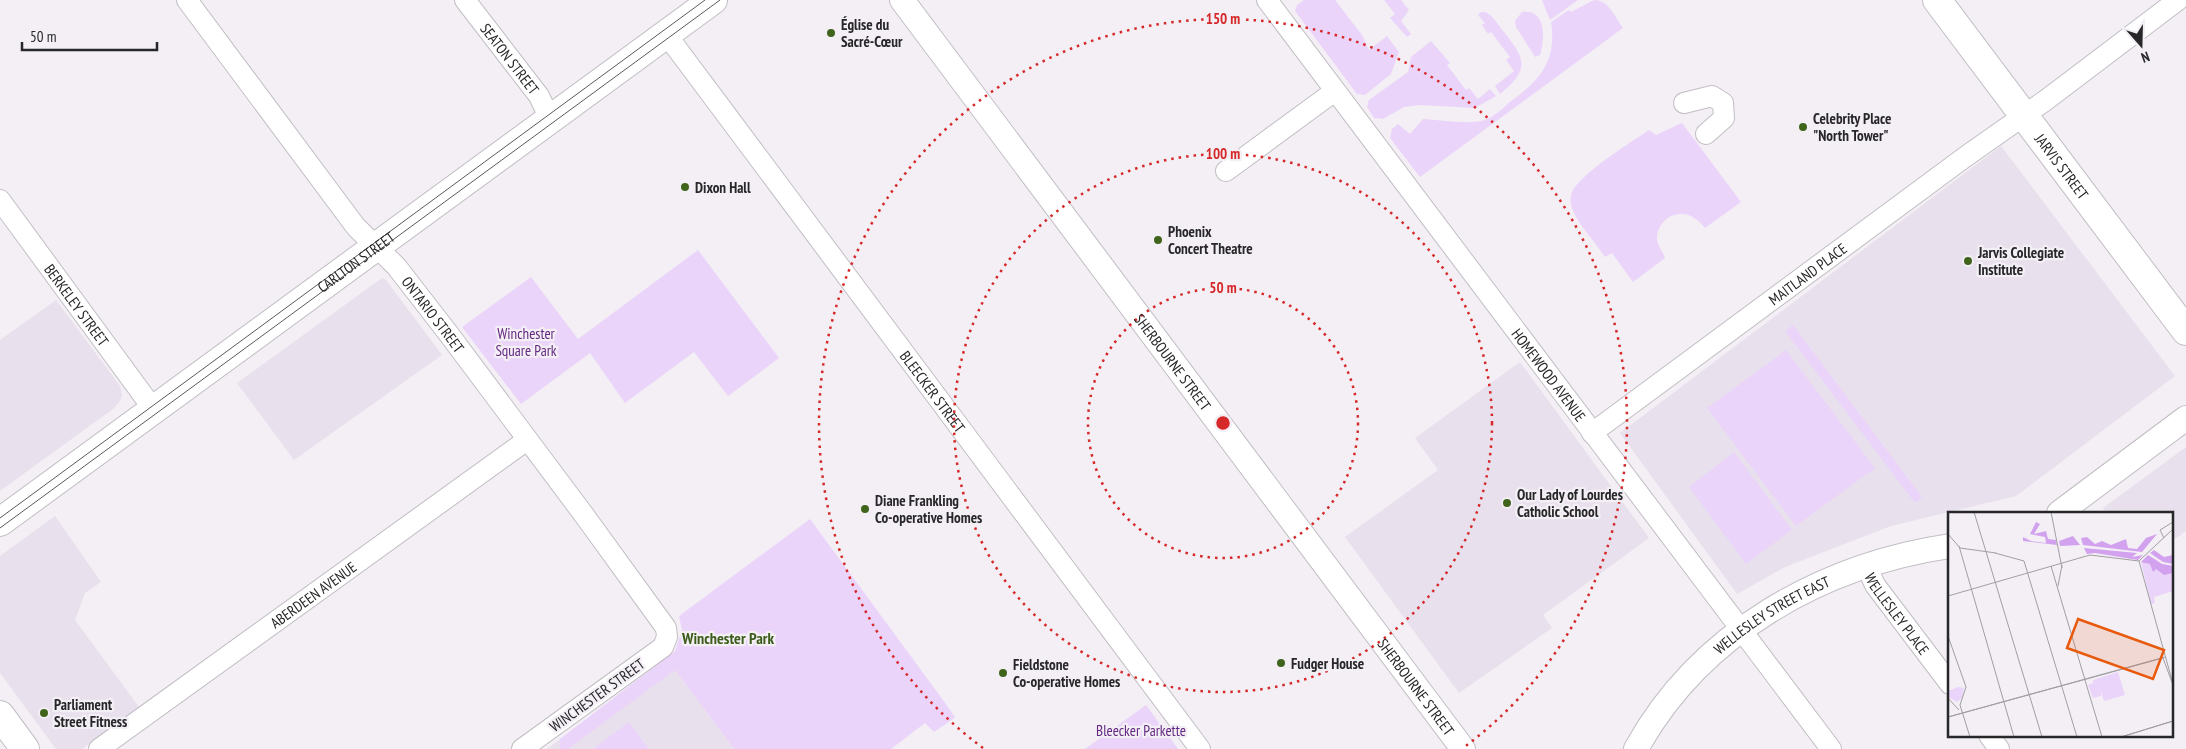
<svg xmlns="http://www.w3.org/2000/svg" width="2186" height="749" viewBox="0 0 2186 749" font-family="'PT Sans Narrow',sans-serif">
<rect width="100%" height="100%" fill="#f3eff5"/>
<path fill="#e8e0ed" d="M 2001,146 L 2175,376 L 2016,496 L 1891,526 L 1785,567 L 1737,594 L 1620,433 Z
M 382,278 L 386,280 L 442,355 L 294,460 L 237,383 Z
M 56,300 L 120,386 L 122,395 L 120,401 L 113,409 L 0,491 L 0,340 Z
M 1520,362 L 1649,538 L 1543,615 L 1552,628 L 1459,693 L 1345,537 L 1438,470 L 1415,438 Z
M 2186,447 L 2186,531 L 2172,541 L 2172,513 L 2106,513 L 2103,508 Z
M 55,516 L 101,582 L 85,593 L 75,620 L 139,707 L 82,749 L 56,749 L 0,673 L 0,556 Z
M 667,659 L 734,749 L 547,749 Z"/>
<path fill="#ebd4fa" d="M 1304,0 L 1335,0 L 1362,35 L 1369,50 L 1387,36 L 1399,52 L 1391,74 L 1365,95 L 1357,94 L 1295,11 L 1297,5 Z
M 1384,0 L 1401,0 L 1409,10 L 1401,21 L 1411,34 L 1407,37 L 1390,18 L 1395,14 Z
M 1542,0 L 1578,0 L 1550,20 Z
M 1594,0 C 1609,0 1614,16 1623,28 L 1420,177 L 1390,138 L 1392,129 L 1398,124 L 1410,134 L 1423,119 C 1440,120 1470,125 1485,120 C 1494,117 1503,108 1510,102 C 1540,80 1557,61 1551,22 L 1569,10 L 1571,12 Z
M 1481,12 L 1485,12 C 1493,15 1498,25 1504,32 C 1526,60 1530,69 1500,94 L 1495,86 L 1514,71 L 1506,60 L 1510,57 L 1491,32 L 1488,34 L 1482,25 L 1485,23 L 1478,15 Z
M 1522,12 C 1547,9 1545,39 1540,55 L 1535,57 L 1516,27 L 1515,21 Z
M 1431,41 L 1450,63 L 1447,65 L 1466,90 L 1469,88 L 1478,99 L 1490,89 L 1496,96 L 1475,108 L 1420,105 L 1404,107 L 1383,119 L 1374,118 L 1367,107 L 1369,100 L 1408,72 L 1411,57 Z
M 1682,123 L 1741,202 L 1705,228 C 1699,221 1692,214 1682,214 C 1668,213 1656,226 1657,240 C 1658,246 1663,252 1665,258 L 1633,282 L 1612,253 L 1605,257 C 1596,243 1575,221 1571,205 C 1570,199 1571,191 1575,187 C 1592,166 1627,145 1649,130 L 1656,135 Z
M 698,250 L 779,358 L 728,396 L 694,352 L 625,403 L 590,353 L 521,404 L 462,327 L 531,277 L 578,339 Z
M 1793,325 L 1922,497 L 1915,503 L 1785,331 Z
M 1786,350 L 1875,468 L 1796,526 L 1707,408 Z
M 1734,452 L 1792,530 L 1746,564 L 1689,487 Z
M 810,519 L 943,700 L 955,717 L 953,719 L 934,732 L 925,723 L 891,749 L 734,749 L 675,670 L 568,749 L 560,749 L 560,739 L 675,651 L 682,630 L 679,616 Z
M 1146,705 L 1178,749 L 1085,749 Z
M 629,722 L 649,749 L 593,749 Z"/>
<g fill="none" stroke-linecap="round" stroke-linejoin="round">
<defs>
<g id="minor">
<path id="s1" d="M 187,0 L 356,227 L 396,266 L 448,333 L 584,515 L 666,628 L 667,637 L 663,647 L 522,749"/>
<path id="s2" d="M 465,0 L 539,96 L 550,119"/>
<path id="s3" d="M 1267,0 L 1831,749"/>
<path id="s4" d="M 666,34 L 1200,749"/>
<path d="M 1684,103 L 1712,96 L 1723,103 L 1724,118 L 1706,134"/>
<path d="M 1226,171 L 1335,91"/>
<path id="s5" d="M 0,200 L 154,410"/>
<path id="s6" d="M 1592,433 L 1965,157 L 2046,100 L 2178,0"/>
<path id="s7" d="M 1866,565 L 1875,585 L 1950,684"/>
<path d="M 1989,735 L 1999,749"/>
<path id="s8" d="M 99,749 L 527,440"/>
</g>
<g id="tertiary">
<path id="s9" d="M 902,0 L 1463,749"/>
<path d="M 2059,513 L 2186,418"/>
<path id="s10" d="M 1636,749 C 1700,633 1822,565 1950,546"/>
</g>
<g id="secondary">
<path id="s11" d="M 1937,0 L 2186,331"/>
<path id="s12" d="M 0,522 L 713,0"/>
<path d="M 0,715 L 25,749"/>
</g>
</defs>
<use href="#minor" stroke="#c1bec4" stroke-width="22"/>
<use href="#tertiary" stroke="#c1bec4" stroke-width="26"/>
<use href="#secondary" stroke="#c1bec4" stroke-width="30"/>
<use href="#minor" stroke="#fff" stroke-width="20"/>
<use href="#tertiary" stroke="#fff" stroke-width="24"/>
<use href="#secondary" stroke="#fff" stroke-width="28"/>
<path stroke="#5b595c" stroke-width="1" d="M 0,518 L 705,0
M 0,528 L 720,0"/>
</g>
<g fill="none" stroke="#d62828" stroke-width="2.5" stroke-dasharray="2.5 5">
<circle cx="1223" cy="423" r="135"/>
<circle cx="1223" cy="423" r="269"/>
<path d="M983 748A404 404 0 1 1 1463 748"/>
</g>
<g fill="#40641c" stroke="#f3eff5" stroke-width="2">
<circle cx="831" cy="33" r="5"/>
<circle cx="1803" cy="127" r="5"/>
<circle cx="685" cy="187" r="5"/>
<circle cx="1158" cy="240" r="5"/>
<circle cx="1968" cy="261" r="5"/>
<circle cx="1507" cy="503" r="5"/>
<circle cx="865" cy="509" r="5"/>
<circle cx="1281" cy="663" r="5"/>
<circle cx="1003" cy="673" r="5"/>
<circle cx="44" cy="713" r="5"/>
</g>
<g text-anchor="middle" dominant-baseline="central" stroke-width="4.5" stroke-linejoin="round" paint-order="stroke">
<g font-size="15" font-weight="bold" fill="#272628" stroke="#f3eff5" text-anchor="start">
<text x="841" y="24">Église du<tspan x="841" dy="17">Sacré-Cœur</tspan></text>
<text x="1813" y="118">Celebrity Place<tspan x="1813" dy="17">"North Tower"</tspan></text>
<text x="695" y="187">Dixon Hall</text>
<text x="1168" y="231">Phoenix<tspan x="1168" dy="17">Concert Theatre</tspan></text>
<text x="1978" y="252">Jarvis Collegiate<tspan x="1978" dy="17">Institute</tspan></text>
<text x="1517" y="494">Our Lady of Lourdes<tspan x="1517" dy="17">Catholic School</tspan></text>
<text x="875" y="500">Diane Frankling<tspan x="875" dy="17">Co-operative Homes</tspan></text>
<text x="1291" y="663">Fudger House</text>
<text x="1013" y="664">Fieldstone<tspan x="1013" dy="17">Co-operative Homes</tspan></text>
<text x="54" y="704">Parliament<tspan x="54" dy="17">Street Fitness</tspan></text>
</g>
<g font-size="15" fill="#272628" stroke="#f3eff5">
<text stroke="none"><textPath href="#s2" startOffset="74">SEATON STREET</textPath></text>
<text stroke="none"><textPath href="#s11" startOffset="208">JARVIS STREET</textPath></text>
<text stroke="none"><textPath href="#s12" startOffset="441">CARLTON STREET</textPath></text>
<text stroke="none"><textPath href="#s6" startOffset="268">MAITLAND PLACE</textPath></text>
<text stroke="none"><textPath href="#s5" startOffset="130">BERKELEY STREET</textPath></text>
<text stroke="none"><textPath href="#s1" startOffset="400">ONTARIO STREET</textPath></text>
<text stroke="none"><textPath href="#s9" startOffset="452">SHERBOURNE STREET</textPath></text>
<text stroke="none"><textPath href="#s3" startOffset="469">HOMEWOOD AVENUE</textPath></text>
<text stroke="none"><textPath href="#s4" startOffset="446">BLEECKER STREET</textPath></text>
<text stroke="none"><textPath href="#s8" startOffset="264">ABERDEEN AVENUE</textPath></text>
<text stroke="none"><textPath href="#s7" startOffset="58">WELLESLEY PLACE</textPath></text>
<text stroke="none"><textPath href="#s10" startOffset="194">WELLESLEY STREET EAST</textPath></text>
<text stroke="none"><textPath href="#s9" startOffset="858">SHERBOURNE STREET</textPath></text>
<text transform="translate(597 695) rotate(-36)">WINCHESTER STREET</text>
</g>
<g font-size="15" fill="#642982" stroke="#f3eff5">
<text x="526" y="333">Winchester<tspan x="526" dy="17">Square Park</tspan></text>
<text x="1141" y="730">Bleecker Parkette</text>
</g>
<g font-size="16" font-weight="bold" fill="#3c5c1b" stroke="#f3eff5">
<text x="728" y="638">Winchester Park</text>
</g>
</g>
<g transform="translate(1948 512)">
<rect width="225" height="225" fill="#f3eff5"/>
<path d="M 206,46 L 214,52 L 225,54 L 225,79 L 206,85 L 207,91 L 203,92 L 193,50 ZM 170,160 L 177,183 L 156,189 L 153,180 L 153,184 L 145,186 L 140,173 L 145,171 L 145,168 ZM 10,175 L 16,176 L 14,186 L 9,190 L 0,185 L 0,179 Z" fill="#ebd4fa"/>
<path d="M 88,10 L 92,12 L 86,22 L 98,19 L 100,27 L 108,28 L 109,33 L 75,29 L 75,25 L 83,29 L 98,31 L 97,25 L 82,22 ZM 209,22 L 194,40 L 135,33 L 133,26 L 139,25 L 147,32 L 154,29 L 163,33 L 178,27 L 180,36 L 189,37 L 198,26 ZM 125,24 L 132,33 L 112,34 L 111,29 ZM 136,36 L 189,41 L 184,45 L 195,43 L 190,48 L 147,41 L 139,42 ZM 206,38 L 216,45 L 225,43 L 225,52 L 215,50 L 202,41 ZM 200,43 L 214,52 L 225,54 L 225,61 L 216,63 L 208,57 L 205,60 L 202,52 L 193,50 Z" fill="#d2a2ef"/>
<path fill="none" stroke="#a19fa3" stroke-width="1" d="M 26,0 L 94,225M 103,0 L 114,56M 0,22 L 12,36 L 48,41M 216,26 L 212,18 L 225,10M 11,34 L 66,225M 47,41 L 76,49 L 129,225M 191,49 L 225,172M 103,54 L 154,225M 110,74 L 114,53M 0,84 L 142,43 L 191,49 L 225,17M 0,124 L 18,175 L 12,193 L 22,225M 0,186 L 11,198M 0,205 L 217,145M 0,205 L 215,146 L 225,173M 173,225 L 225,209M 173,225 L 225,209"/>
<path fill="#e8590c" fill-opacity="0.15" stroke="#e8590c" stroke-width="2.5" d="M 130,107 L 216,138 L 205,167 L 119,136 Z"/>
<rect width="225" height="225" fill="none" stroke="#272628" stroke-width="2.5"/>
</g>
<circle cx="1223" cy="423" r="8" fill="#d62828" stroke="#f3eff5" stroke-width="2.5"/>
<g font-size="15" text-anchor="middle" font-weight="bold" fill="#d62828" stroke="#f3eff5" stroke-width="4.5" stroke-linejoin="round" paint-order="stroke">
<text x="1223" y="24">150 m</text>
<text x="1223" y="159">100 m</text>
<text x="1223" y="293">50 m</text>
</g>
<g transform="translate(2141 45) rotate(160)" stroke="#f3eff5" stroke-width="4" paint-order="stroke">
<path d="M0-4L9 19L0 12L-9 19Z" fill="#272628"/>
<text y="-8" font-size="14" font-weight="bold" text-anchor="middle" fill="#272628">N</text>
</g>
<path d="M22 42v8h135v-8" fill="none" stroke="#272628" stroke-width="2.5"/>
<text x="30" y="42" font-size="15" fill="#272628" stroke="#f3eff5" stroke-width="4" paint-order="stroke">50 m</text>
</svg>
